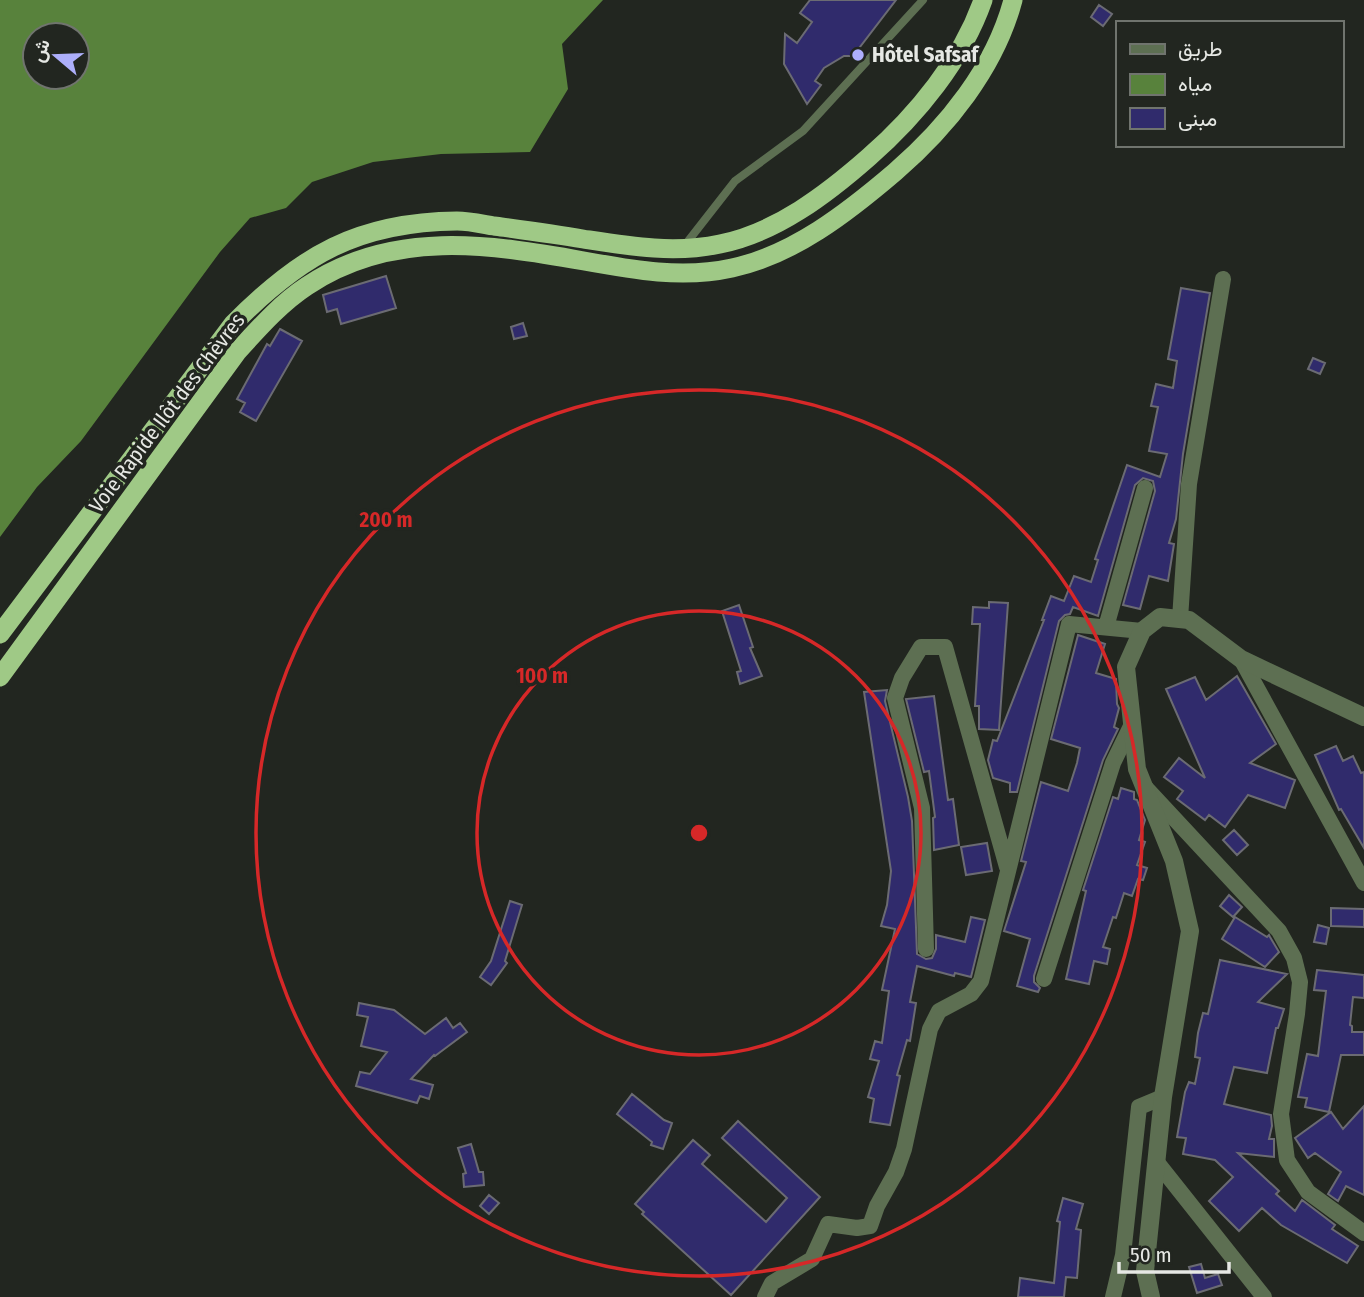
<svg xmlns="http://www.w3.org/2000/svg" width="1364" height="1297" viewBox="0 0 1364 1297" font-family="'Fira Sans Condensed',Vazirmatn,sans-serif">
<rect width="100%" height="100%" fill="#222620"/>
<path fill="#58823c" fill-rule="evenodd" d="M 0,0 L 603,0 L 562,44 L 568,89 L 530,152 L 441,154 L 373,162 L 312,182 L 286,208 L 250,218 L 220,252 L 81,441 L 37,487 L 0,537 ZM 35,35 L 77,35 L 77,77 L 35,77 Z"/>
<path fill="#302b6c" stroke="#6b6b73" stroke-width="2" d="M 810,0 L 896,0 L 853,56 L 844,56 L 824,68 L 815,81 L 821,85 L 807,104 L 784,64 L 785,34 L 797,43 L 812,22 L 800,13 Z
M 1099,5 L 1112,14 L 1103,26 L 1091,17 Z
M 386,276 L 396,308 L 341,324 L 337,309 L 327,312 L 323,295 Z
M 1181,288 L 1210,293 L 1183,454 L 1176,519 L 1169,543 L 1174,544 L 1168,581 L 1149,576 L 1140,609 L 1123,605 L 1155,491 L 1153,481 L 1143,478 L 1135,485 L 1098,616 L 1073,607 L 1070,614 L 1065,615 L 1059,621 L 1017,792 L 1010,792 L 1010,783 L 993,778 L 988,760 L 993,740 L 997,741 L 1044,620 L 1042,620 L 1051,596 L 1064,601 L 1074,576 L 1091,582 L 1098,560 L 1095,559 L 1127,465 L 1160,477 L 1167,454 L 1149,451 L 1158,407 L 1151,406 L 1156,384 L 1173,388 L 1177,361 L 1168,359 Z
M 523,323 L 527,336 L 514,339 L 511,327 Z
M 280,329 L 302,341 L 256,421 L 240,412 L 245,403 L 237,399 L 267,344 L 270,346 Z
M 1313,358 L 1325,363 L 1320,374 L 1308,369 Z
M 989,602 L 1008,603 L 999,730 L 979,729 L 979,706 L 975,706 L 980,624 L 972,624 L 973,607 L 989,608 Z
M 739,605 L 753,647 L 750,648 L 762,676 L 740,684 L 737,672 L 741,671 L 722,611 Z
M 1078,635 L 1105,644 L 1096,673 L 1116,679 L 1117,704 L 1119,708 L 1114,727 L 1118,729 L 1103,760 L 1034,976 L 1034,982 L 1040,988 L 1038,992 L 1017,986 L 1030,939 L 1004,931 L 1026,862 L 1021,861 L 1041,782 L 1068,791 L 1077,763 L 1080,748 L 1051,739 Z
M 1237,676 L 1276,744 L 1250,763 L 1295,780 L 1285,808 L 1248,795 L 1225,827 L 1209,815 L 1205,820 L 1177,799 L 1183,791 L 1164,777 L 1179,758 L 1205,778 L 1166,689 L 1195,677 L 1206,700 Z
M 887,690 L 885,701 L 908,797 L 912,821 L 917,954 L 926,959 L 932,958 L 936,949 L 936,935 L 965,942 L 971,917 L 985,920 L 971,977 L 955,973 L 954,976 L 917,966 L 910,1002 L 916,1003 L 910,1041 L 907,1040 L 897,1075 L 900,1076 L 890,1125 L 870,1122 L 874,1099 L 868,1097 L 879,1061 L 870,1059 L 875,1041 L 882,1043 L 889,991 L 882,990 L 895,929 L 881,926 L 887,905 L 891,871 L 864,692 Z
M 934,696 L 948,800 L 953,799 L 959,845 L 934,850 L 933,818 L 935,817 L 929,771 L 924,772 L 906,699 Z
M 1336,746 L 1343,761 L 1353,756 L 1361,773 L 1364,772 L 1364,848 L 1341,809 L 1339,810 L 1315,755 Z
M 1121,788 L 1134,792 L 1134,799 L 1137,800 L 1145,820 L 1139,840 L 1145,842 L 1137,865 L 1147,868 L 1143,880 L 1138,879 L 1132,896 L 1124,893 L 1116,918 L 1113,917 L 1103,947 L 1110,949 L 1107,964 L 1094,961 L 1089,984 L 1066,979 L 1086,891 L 1083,890 L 1113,797 L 1118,799 Z
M 1234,830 L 1248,845 L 1237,855 L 1223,840 Z
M 987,843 L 992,871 L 966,875 L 961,847 Z
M 1229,895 L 1242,907 L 1233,917 L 1220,906 Z
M 510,901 L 522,905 L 505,961 L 507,963 L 491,985 L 480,977 L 491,961 Z
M 1331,908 L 1364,909 L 1364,927 L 1331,926 Z
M 1235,917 L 1267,937 L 1269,935 L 1270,937 L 1279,952 L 1265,967 L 1222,939 Z
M 1318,925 L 1329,928 L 1326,944 L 1314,942 Z
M 1220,960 L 1287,974 L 1258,1002 L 1284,1009 L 1278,1028 L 1276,1028 L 1267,1073 L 1234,1067 L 1224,1104 L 1271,1115 L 1272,1126 L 1269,1139 L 1274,1139 L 1274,1157 L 1238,1153 L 1279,1191 L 1276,1194 L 1295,1211 L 1302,1200 L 1335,1225 L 1332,1229 L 1358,1246 L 1347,1263 L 1281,1225 L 1262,1208 L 1239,1231 L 1209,1201 L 1233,1177 L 1215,1160 L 1183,1154 L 1186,1138 L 1177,1137 L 1185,1092 L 1189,1082 L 1195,1084 L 1200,1058 L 1195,1057 L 1198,1033 L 1203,1013 L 1208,1014 Z
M 1317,970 L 1364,975 L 1364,998 L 1353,997 L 1350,1025 L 1352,1026 L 1352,1032 L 1364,1032 L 1364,1055 L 1341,1055 L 1329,1112 L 1305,1107 L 1307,1098 L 1298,1097 L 1307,1054 L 1318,1056 L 1326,991 L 1314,990 Z
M 359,1003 L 394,1010 L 425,1034 L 446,1018 L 453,1028 L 460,1023 L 467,1032 L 435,1056 L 434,1055 L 411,1079 L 433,1085 L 429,1099 L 420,1096 L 417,1103 L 356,1086 L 360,1072 L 370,1074 L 387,1052 L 361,1046 L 368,1017 L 357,1015 Z
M 632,1094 L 664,1120 L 672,1123 L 663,1149 L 651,1145 L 652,1142 L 617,1114 Z
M 1364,1106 L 1364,1195 L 1346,1186 L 1338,1201 L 1328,1194 L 1341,1172 L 1315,1153 L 1308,1158 L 1295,1138 L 1331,1112 L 1343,1129 Z
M 738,1121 L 820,1197 L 731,1295 L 642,1214 L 644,1212 L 635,1204 L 693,1140 L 710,1155 L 702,1164 L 766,1222 L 787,1198 L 722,1138 Z
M 471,1144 L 479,1172 L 483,1172 L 484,1185 L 464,1187 L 463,1174 L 466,1173 L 458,1148 Z
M 489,1195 L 499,1203 L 489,1214 L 480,1206 Z
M 1063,1198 L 1083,1204 L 1076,1229 L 1081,1230 L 1077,1278 L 1066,1277 L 1064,1297 L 1018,1297 L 1020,1278 L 1054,1283 L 1060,1222 L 1057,1221 Z
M 1201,1264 L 1205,1278 L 1218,1274 L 1222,1285 L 1197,1293 L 1189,1267 Z"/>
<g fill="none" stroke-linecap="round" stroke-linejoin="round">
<path stroke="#5d6f52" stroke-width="8" d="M 685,245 L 735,181 L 803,131 L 923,0"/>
<path stroke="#5d6f52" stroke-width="16" d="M 1180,619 L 1189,484 L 1223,279
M 1106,627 L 1145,488
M 1241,659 L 1364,883
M 1145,787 L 1279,931 L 1294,958 L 1300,982 L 1297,1014 L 1281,1114 L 1287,1160 L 1308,1192 L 1364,1233
M 926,949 L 922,808 L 895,698 L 902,678 L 921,647 L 945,647 L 1007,867
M 1044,979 L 1113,763 L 1132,724
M 1156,1161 L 1264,1297
M 765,1297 L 772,1283 L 812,1259 L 828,1224 L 857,1228 L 870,1226 L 877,1206 L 896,1172 L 904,1149 L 930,1029 L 939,1011 L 971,994 L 981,981 L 1069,624 L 1142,631
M 1113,1297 L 1123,1255 L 1139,1107 L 1163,1097"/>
<path stroke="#5d6f52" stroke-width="18" d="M 1151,1297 L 1145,1271 L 1163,1097 L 1190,931 L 1174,861 L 1137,769 L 1126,667 L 1142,631 L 1160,617 L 1189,620 L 1241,659 L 1364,717"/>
<path stroke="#9fc986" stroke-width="19" d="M 0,634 L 233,324 C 301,255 358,222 457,221 C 469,221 482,224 494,226 C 523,230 553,234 583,239 C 628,246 674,254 720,244 C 776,233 827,194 869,157 C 917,115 962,60 983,0
M 0,677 L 238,351 C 259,328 281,303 307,286 C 392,229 490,244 584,261 C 633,270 683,279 732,268 C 793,255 847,213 895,172 C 947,127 995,68 1013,0"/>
</g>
<g fill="none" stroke="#d62828" stroke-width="3.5">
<circle cx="699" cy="833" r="222"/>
<circle cx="699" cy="833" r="443"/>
</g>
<circle fill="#adaffb" stroke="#222620" stroke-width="2.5" cx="858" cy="55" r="7"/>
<g text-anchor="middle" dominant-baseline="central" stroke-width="7" stroke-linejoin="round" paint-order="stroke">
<g font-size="21" font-weight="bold" fill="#e6e8e4" stroke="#222620" text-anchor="start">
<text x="872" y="55">Hôtel Safsaf</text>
</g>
<g font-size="21" fill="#e6e8e4" stroke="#222620">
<text transform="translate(167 413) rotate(-53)">Voie Rapide Ilôt des Chèvres</text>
</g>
</g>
<circle cx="699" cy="833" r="10" fill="#d62828" stroke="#222620" stroke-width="3.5"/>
<g font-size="21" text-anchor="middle" font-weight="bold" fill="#d62828" stroke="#222620" stroke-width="7" stroke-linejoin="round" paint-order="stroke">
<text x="386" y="527">200 m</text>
<text x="542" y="683">100 m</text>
</g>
<rect x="1116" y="21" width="228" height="126" fill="#222620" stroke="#70746e" stroke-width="2"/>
<rect x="1130" y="44" width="35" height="10" fill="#5d6f52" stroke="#70746e" stroke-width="2"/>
<text x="1178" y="56" font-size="21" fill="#e6e8e4">طريق</text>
<rect x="1130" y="74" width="35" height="21" fill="#58823c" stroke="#70746e" stroke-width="2"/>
<text x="1178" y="91" font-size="21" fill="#e6e8e4">مياه</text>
<rect x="1130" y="108" width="35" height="21" fill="#302b6c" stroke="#70746e" stroke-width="2"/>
<text x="1178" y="126" font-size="21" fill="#e6e8e4">مبنى</text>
<g transform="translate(56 56) rotate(289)"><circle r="33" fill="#222620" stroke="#70746e" stroke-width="2"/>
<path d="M0-5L12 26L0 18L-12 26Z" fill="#adaffb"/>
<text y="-10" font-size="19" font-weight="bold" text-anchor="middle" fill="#e6e8e4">ش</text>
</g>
<path d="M1119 1262v10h110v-10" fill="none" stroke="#e6e8e4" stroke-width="3.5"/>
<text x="1130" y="1262" font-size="21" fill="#e6e8e4" stroke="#222620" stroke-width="5" paint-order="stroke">50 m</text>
</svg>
